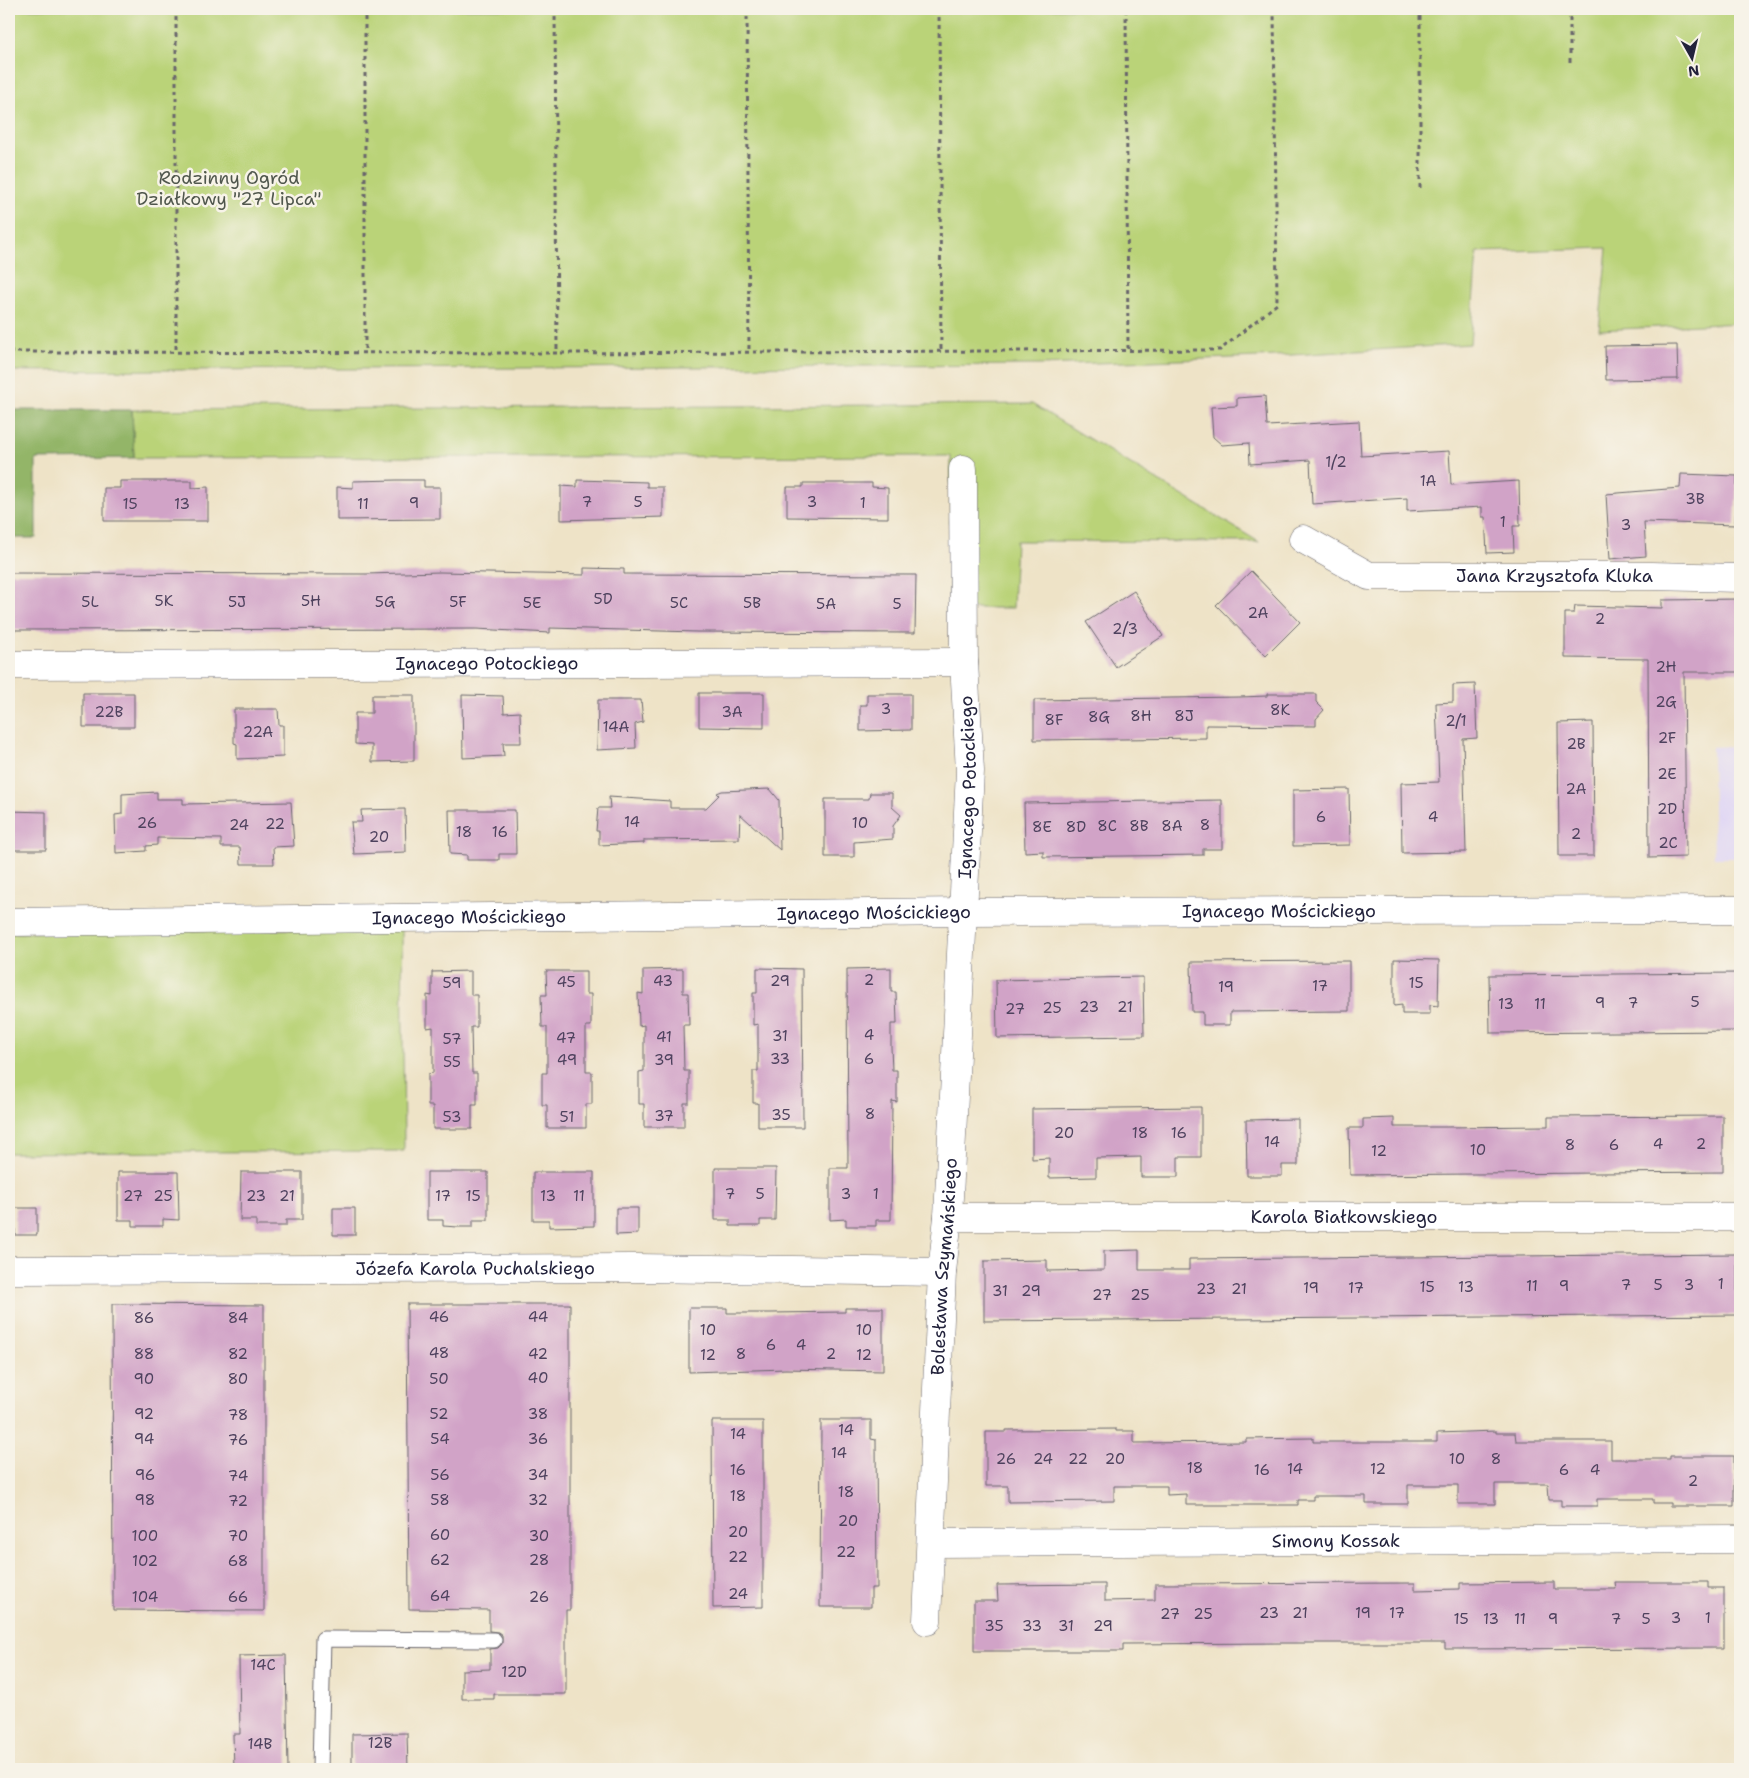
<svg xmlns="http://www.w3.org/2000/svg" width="1749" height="1778" viewBox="0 0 1749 1778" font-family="'Shantell Sans',sans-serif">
<rect width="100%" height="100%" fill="#f7f3e8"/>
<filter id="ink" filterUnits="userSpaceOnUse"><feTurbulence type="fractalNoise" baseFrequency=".02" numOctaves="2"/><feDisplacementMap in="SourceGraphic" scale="10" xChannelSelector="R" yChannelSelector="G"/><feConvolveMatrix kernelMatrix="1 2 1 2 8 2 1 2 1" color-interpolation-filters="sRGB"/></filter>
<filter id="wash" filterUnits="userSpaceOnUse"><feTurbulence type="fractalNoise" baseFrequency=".0096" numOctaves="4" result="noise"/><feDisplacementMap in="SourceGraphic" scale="20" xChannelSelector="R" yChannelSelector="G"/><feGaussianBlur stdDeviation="1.12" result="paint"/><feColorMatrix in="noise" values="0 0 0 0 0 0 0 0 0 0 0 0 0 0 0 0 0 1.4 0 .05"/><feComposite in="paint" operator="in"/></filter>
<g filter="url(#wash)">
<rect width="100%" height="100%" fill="#eee3c7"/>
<path fill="#dfd5f5" d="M 1740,746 L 1740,858 L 1714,858 L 1712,747 Z"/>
<path fill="#bad378" stroke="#6e7a5a" d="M 9,9 L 1740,9 L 1740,323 L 1599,330 L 1607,248 L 1477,252 L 1470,344 L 1259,357 L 1042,365 L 9,371 Z
M 1032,404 L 1259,542 L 1016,541 L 1013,608 L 949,608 L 951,456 L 134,458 L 132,410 Z
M 402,928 L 404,1151 L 9,1153 L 9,933 Z"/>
<path fill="#93b568" stroke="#5a6c52" d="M 9,410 L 132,410 L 134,458 L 36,459 L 36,538 L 9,538 Z"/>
<g id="blocks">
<path fill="#d1a3c7" d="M 1677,345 L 1678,379 L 1606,380 L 1605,346 Z
M 1265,396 L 1267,426 L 1359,421 L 1361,456 L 1449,451 L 1451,485 L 1519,481 L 1520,526 L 1513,526 L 1514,552 L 1487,553 L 1485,517 L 1482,517 L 1482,507 L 1407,511 L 1407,498 L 1312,504 L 1310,460 L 1250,464 L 1249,443 L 1222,445 L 1213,437 L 1211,407 L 1237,406 L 1237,398 Z
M 1681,474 L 1737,476 L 1735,525 L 1644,522 L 1646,556 L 1610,559 L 1606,494 L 1680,488 Z
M 397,480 L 424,480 L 424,487 L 440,487 L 440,519 L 337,520 L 337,487 L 353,488 L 353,481 Z
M 577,480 L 647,482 L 647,487 L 663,487 L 663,517 L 561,520 L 561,486 L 577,487 Z
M 120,481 L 192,481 L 192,488 L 208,487 L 208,521 L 104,521 L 104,488 L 120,488 Z
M 803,483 L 872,483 L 872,487 L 888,488 L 888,518 L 787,517 L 787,487 L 803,487 Z
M 584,568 L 624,569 L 624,574 L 916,575 L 915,633 L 697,632 L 550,628 L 550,633 L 476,629 L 9,630 L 9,573 L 366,574 L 440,572 L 584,575 Z
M 1251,571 L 1300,622 L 1266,656 L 1216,605 Z
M 1134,591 L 1163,636 L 1116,667 L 1086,622 Z
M 1740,599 L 1740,672 L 1684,672 L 1686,857 L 1649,858 L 1648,659 L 1565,658 L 1565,613 L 1574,613 L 1575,606 L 1662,608 L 1662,600 Z
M 1475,684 L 1477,738 L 1463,739 L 1466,852 L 1402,853 L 1401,783 L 1439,782 L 1436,703 L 1453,702 L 1453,685 Z
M 83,693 L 134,693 L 134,727 L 83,727 Z
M 699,693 L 764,693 L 764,728 L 699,727 Z
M 867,694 L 911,694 L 911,730 L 860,731 L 860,705 L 867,705 Z
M 1267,694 L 1316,694 L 1316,702 L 1324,710 L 1316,719 L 1316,726 L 1206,725 L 1206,738 L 1034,740 L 1034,700 L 1240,697 L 1267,696 Z
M 372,695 L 414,695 L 414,761 L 372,762 L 372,745 L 355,744 L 355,713 L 372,713 Z
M 462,695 L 503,696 L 504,713 L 520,712 L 521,743 L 503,743 L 504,756 L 463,758 Z
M 598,700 L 641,700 L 643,722 L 635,724 L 636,748 L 597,750 Z
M 234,709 L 278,709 L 279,725 L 283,725 L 283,757 L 237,759 L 237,744 L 234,743 Z
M 1593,722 L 1594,856 L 1559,856 L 1558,723 Z
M 770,789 L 779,800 L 780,850 L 740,814 L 739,839 L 644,840 L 644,843 L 599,845 L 599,831 L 596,831 L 598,808 L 610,808 L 609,797 L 670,801 L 670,808 L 706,808 L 719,795 L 717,793 L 722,791 Z
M 1349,789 L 1350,845 L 1293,846 L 1293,790 Z
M 157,792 L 157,799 L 183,799 L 183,804 L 291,802 L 294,846 L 273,847 L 274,864 L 241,864 L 240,847 L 221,847 L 221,839 L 157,838 L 157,845 L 146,846 L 146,851 L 116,853 L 115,815 L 122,814 L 122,794 Z
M 870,793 L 892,793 L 892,807 L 901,815 L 893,826 L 893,839 L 854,842 L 854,857 L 825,857 L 825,799 L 869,799 Z
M 1222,800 L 1222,849 L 1203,849 L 1203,855 L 1043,857 L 1043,851 L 1025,852 L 1024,803 Z
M 405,809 L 406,852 L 354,854 L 351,822 L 362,822 L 361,810 Z
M 449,810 L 515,810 L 516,854 L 499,854 L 499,860 L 467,860 L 467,855 L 450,854 Z
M 9,811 L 46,812 L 46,850 L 9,850 Z
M 1394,959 L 1439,960 L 1438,1006 L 1430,1005 L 1430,1014 L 1402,1014 L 1402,1005 L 1394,1006 Z
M 1349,961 L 1349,1011 L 1230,1012 L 1230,1025 L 1203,1025 L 1203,1012 L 1192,1012 L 1191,962 Z
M 757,968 L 802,969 L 803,1127 L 758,1127 L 758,1103 L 753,1103 L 753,1071 L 758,1071 L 758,1024 L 753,1025 L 753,993 L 757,993 Z
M 891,968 L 891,992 L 896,992 L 897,1024 L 891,1024 L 891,1047 L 892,1070 L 897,1070 L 897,1102 L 892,1101 L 891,1220 L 876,1220 L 876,1226 L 846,1226 L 846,1219 L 830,1220 L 830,1168 L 848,1168 L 847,969 Z
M 683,969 L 683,993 L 688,993 L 689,1025 L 683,1025 L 684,1071 L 689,1071 L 689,1103 L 684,1103 L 684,1127 L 644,1127 L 644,1104 L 639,1104 L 639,1072 L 644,1071 L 644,1025 L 639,1026 L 638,993 L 643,994 L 643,970 Z
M 471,971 L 471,995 L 477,995 L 477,1027 L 471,1027 L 472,1073 L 477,1073 L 477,1105 L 472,1105 L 472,1129 L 433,1129 L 433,1106 L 428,1106 L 428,1074 L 433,1073 L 433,1027 L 427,1028 L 427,995 L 432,996 L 432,972 Z
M 546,971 L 586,971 L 586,994 L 591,994 L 591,1026 L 586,1026 L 586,1072 L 592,1072 L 592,1104 L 586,1104 L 586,1128 L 547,1128 L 547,1105 L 542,1105 L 542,1073 L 547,1073 L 547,1027 L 542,1027 L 541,995 L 547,995 Z
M 1740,973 L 1740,1031 L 1490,1033 L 1489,975 Z
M 1143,977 L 1144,1036 L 997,1038 L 996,980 Z
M 1201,1107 L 1201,1157 L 1178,1157 L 1178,1177 L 1141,1177 L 1141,1157 L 1096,1158 L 1096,1177 L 1049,1178 L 1049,1158 L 1032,1159 L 1032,1109 Z
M 1723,1116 L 1723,1172 L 1350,1175 L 1349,1128 L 1363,1128 L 1363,1119 L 1394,1118 L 1394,1127 L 1445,1127 L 1548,1126 L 1548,1117 Z
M 1298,1119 L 1298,1165 L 1282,1165 L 1282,1176 L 1247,1176 L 1246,1120 Z
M 715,1168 L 776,1168 L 775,1220 L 760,1220 L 760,1226 L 730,1226 L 730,1220 L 715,1220 Z
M 118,1172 L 178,1172 L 179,1220 L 163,1219 L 163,1226 L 133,1226 L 133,1220 L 118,1220 Z
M 241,1172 L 302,1172 L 302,1220 L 286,1220 L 286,1226 L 256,1226 L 256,1220 L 240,1220 Z
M 427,1172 L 488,1172 L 488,1220 L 473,1220 L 473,1227 L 458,1227 L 443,1226 L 443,1220 L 427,1220 Z
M 533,1172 L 594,1172 L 594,1226 L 549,1227 L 549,1220 L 533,1220 Z
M 15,1208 L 37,1208 L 37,1235 L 15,1235 Z
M 333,1208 L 355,1208 L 355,1235 L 333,1235 Z
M 616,1208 L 638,1208 L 638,1234 L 616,1235 Z
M 1139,1250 L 1139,1270 L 1189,1270 L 1189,1259 L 1737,1254 L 1737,1315 L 984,1321 L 984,1261 L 1047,1260 L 1047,1271 L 1104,1270 L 1104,1251 Z
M 112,1304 L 264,1305 L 264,1611 L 113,1610 Z
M 407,1304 L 570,1304 L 570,1610 L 566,1610 L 566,1694 L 494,1694 L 494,1699 L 462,1699 L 462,1670 L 490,1669 L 490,1649 L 498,1648 L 502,1644 L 502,1635 L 498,1632 L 489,1631 L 489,1610 L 409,1609 Z
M 689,1308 L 727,1308 L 727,1313 L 771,1313 L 845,1312 L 845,1308 L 883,1308 L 883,1371 L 786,1369 L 689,1372 Z
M 821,1420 L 871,1420 L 871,1439 L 876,1440 L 877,1588 L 871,1588 L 871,1607 L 820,1607 Z
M 712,1421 L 763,1421 L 763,1607 L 713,1608 Z
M 1116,1429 L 1116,1431 L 1134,1431 L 1134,1443 L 1246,1442 L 1246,1439 L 1313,1438 L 1313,1442 L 1437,1442 L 1437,1433 L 1496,1431 L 1496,1433 L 1515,1433 L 1516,1441 L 1611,1441 L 1611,1459 L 1670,1459 L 1670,1456 L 1734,1456 L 1734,1506 L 1670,1506 L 1670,1503 L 1653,1503 L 1653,1499 L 1597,1499 L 1597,1506 L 1561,1506 L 1561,1500 L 1549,1500 L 1548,1484 L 1495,1484 L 1495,1504 L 1458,1504 L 1458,1485 L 1408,1485 L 1408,1504 L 1366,1504 L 1366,1496 L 1313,1496 L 1313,1500 L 1298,1500 L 1298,1505 L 1186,1505 L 1186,1494 L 1167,1495 L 1167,1486 L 1114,1486 L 1114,1501 L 1008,1502 L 1008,1486 L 986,1486 L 986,1432 L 1006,1432 L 1006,1430 Z
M 1554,1582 L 1554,1589 L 1616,1589 L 1615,1582 L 1708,1582 L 1708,1588 L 1724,1588 L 1724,1648 L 1445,1649 L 1445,1643 L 1283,1643 L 1123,1644 L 1123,1651 L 974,1651 L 974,1601 L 998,1601 L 997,1585 L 1105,1584 L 1105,1601 L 1155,1600 L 1155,1584 L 1415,1583 L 1415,1590 L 1460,1589 L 1460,1583 Z
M 286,1655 L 288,1769 L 234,1769 L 233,1734 L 240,1734 L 239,1656 Z
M 407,1733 L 408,1769 L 352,1769 L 352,1734 Z"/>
</g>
</g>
<g filter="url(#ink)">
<use href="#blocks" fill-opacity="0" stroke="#69666c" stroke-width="1"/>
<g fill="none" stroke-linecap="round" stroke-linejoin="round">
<defs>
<path id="service" d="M 320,1769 L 323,1639 L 494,1640"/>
<g id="minor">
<path id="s1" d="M 1303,539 L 1369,576 L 1651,576 L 1740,578"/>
<path id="s2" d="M 9,665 L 964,662"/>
<path id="s3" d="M 9,922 L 963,912 L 1740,910"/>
<path id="s4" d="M 948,1217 L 1740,1217"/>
<path id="s5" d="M 9,1270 L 635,1268 L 942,1272"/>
<path id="s6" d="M 931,1543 L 1740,1539"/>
<path id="s7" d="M 927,1621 L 942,1272 L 948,1217 L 970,771 L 964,662 L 963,469"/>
</g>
</defs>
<use href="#service" stroke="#69666c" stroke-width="17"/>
<use href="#minor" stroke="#69666c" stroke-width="29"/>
<path stroke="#69666c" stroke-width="3" stroke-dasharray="4 4" stroke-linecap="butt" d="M 176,9 L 176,353
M 365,9 L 365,352
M 555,9 L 557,353
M 747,9 L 749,352
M 939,9 L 941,352
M 1126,9 L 1128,351
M 1570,62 L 1570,9
M 1420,188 L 1420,9
M 9,352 L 557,353 L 1220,350 L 1277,304 L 1274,9"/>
<use href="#service" stroke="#fff" stroke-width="15"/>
<use href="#minor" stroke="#fff" stroke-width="28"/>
</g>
</g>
<g text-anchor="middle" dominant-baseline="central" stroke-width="5" stroke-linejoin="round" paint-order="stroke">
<g font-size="15" fill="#4e425e">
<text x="1336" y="462">1/2</text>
<text x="1428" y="481">1A</text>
<text x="1695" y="499">3B</text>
<text x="587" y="502">7</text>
<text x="638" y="502">5</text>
<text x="812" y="502">3</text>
<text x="414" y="503">9</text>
<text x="863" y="503">1</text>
<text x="130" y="504">15</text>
<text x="182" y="504">13</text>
<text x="363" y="504">11</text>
<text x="1503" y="522">1</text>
<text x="1626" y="525">3</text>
<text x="603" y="599">5D</text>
<text x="164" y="601">5K</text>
<text x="311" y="601">5H</text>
<text x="90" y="602">5L</text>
<text x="237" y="602">5J</text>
<text x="385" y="602">5G</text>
<text x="458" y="602">5F</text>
<text x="532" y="603">5E</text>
<text x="679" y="603">5C</text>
<text x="752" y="603">5B</text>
<text x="826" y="604">5A</text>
<text x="897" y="604">5</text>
<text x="1258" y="613">2A</text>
<text x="1600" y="619">2</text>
<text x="1125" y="629">2/3</text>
<text x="1666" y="667">2H</text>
<text x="1666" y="702">2G</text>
<text x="886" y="709">3</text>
<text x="1280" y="710">8K</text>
<text x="109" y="712">22B</text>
<text x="732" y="712">3A</text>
<text x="1141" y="716">8H</text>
<text x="1184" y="716">8J</text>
<text x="1099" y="717">8G</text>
<text x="1054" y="720">8F</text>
<text x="1456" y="721">2/1</text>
<text x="616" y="727">14A</text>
<text x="258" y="732">22A</text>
<text x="1667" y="738">2F</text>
<text x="1576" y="744">2B</text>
<text x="1667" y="774">2E</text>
<text x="1576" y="789">2A</text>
<text x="1667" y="809">2D</text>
<text x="1321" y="817">6</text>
<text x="1433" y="817">4</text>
<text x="632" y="822">14</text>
<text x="147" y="823">26</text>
<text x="860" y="823">10</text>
<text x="275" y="824">22</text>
<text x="239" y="825">24</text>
<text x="1205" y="825">8</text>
<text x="1107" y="826">8C</text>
<text x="1139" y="826">8B</text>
<text x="1172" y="826">8A</text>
<text x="1042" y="827">8E</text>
<text x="1076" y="827">8D</text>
<text x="464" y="832">18</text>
<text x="500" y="832">16</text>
<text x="1576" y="834">2</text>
<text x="379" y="837">20</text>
<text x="1668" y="843">2C</text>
<text x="869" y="980">2</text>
<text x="663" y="981">43</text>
<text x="780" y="981">29</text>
<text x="566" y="982">45</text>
<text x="452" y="983">59</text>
<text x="1416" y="983">15</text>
<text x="1320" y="986">17</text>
<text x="1226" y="987">19</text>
<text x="1695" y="1002">5</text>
<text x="1600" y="1003">9</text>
<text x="1633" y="1003">7</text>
<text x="1506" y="1004">13</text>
<text x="1540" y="1004">11</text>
<text x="1089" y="1007">23</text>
<text x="1125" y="1007">21</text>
<text x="1052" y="1008">25</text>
<text x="1015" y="1009">27</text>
<text x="869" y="1035">4</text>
<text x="780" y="1036">31</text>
<text x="664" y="1037">41</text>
<text x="566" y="1038">47</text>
<text x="452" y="1039">57</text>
<text x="780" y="1059">33</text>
<text x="869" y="1059">6</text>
<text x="567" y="1060">49</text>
<text x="664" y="1060">39</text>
<text x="452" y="1062">55</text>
<text x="870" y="1114">8</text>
<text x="781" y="1115">35</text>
<text x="664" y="1116">37</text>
<text x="452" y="1117">53</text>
<text x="567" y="1117">51</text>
<text x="1064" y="1133">20</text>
<text x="1140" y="1133">18</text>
<text x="1179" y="1133">16</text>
<text x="1272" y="1142">14</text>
<text x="1658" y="1144">4</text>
<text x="1701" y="1144">2</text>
<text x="1570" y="1145">8</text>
<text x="1614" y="1145">6</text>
<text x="1478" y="1150">10</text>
<text x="1379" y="1151">12</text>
<text x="730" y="1194">7</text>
<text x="760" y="1194">5</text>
<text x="846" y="1194">3</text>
<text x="876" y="1194">1</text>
<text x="133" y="1196">27</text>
<text x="163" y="1196">25</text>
<text x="256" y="1196">23</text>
<text x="287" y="1196">21</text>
<text x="443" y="1196">17</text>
<text x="473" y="1196">15</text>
<text x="548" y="1196">13</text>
<text x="579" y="1196">11</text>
<text x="1721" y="1284">1</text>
<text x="1626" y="1285">7</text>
<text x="1658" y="1285">5</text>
<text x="1689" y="1285">3</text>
<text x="1532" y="1286">11</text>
<text x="1564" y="1286">9</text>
<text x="1427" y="1287">15</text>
<text x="1466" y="1287">13</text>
<text x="1311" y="1288">19</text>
<text x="1356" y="1288">17</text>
<text x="1206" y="1289">23</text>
<text x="1239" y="1289">21</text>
<text x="1000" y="1291">31</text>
<text x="1031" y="1291">29</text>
<text x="1102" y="1295">27</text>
<text x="1140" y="1295">25</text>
<text x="439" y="1317">46</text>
<text x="538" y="1317">44</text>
<text x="144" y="1318">86</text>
<text x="238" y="1318">84</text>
<text x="708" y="1330">10</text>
<text x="864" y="1330">10</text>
<text x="771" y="1345">6</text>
<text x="801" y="1345">4</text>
<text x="439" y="1353">48</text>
<text x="144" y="1354">88</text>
<text x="238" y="1354">82</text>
<text x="538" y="1354">42</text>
<text x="741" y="1354">8</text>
<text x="831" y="1354">2</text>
<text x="708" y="1355">12</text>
<text x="864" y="1355">12</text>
<text x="538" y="1378">40</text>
<text x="144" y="1379">90</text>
<text x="238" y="1379">80</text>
<text x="439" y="1379">50</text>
<text x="144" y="1414">92</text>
<text x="439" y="1414">52</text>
<text x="538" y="1414">38</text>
<text x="238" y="1415">78</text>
<text x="846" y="1430">14</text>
<text x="738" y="1434">14</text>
<text x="144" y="1439">94</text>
<text x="440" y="1439">54</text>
<text x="538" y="1439">36</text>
<text x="238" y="1440">76</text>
<text x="839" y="1453">14</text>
<text x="1006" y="1459">26</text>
<text x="1043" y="1459">24</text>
<text x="1078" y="1459">22</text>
<text x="1115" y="1459">20</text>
<text x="1457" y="1459">10</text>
<text x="1496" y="1459">8</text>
<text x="1195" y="1468">18</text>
<text x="1295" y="1469">14</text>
<text x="1378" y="1469">12</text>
<text x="738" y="1470">16</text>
<text x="1262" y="1470">16</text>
<text x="1564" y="1470">6</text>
<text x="1595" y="1470">4</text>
<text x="145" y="1475">96</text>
<text x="440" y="1475">56</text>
<text x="538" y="1475">34</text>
<text x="238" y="1476">74</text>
<text x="1693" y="1481">2</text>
<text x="846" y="1492">18</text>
<text x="738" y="1496">18</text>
<text x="145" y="1500">98</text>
<text x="440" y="1500">58</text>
<text x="538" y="1500">32</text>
<text x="238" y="1501">72</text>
<text x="848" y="1521">20</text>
<text x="738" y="1532">20</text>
<text x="440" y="1535">60</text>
<text x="145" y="1536">100</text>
<text x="238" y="1536">70</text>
<text x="539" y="1536">30</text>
<text x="846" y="1552">22</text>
<text x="738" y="1557">22</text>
<text x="440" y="1560">62</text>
<text x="539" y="1560">28</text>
<text x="145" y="1561">102</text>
<text x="238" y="1561">68</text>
<text x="738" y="1594">24</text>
<text x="440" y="1596">64</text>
<text x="145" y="1597">104</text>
<text x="238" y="1597">66</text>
<text x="539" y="1597">26</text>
<text x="1269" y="1613">23</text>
<text x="1300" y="1613">21</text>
<text x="1363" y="1613">19</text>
<text x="1397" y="1613">17</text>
<text x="1170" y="1614">27</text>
<text x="1203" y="1614">25</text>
<text x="1676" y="1618">3</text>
<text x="1708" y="1618">1</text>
<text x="1461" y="1619">15</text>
<text x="1491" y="1619">13</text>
<text x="1520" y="1619">11</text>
<text x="1553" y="1619">9</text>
<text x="1616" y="1619">7</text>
<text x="1646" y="1619">5</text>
<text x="994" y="1626">35</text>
<text x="1032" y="1626">33</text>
<text x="1066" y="1626">31</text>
<text x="1103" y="1626">29</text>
<text x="263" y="1665">14C</text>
<text x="514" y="1672">12D</text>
<text x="380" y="1743">12B</text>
<text x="260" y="1744">14B</text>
</g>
<g font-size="18" fill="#50574d" stroke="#f7f3e8">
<text x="229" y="178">Rodzinny Ogród<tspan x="229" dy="21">Działkowy "27 Lipca"</tspan></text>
</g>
<g font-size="18" fill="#22223b" stroke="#f7f3e8">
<text stroke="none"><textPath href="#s1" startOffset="261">Jana Krzysztofa Kluka</textPath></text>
<text stroke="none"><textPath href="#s2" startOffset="478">Ignacego Potockiego</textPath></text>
<text stroke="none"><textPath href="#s7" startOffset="835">Ignacego Potockiego</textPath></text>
<text stroke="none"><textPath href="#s3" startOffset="1270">Ignacego Mościckiego</textPath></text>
<text stroke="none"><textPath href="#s3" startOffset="865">Ignacego Mościckiego</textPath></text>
<text stroke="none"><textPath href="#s3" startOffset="460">Ignacego Mościckiego</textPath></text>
<text stroke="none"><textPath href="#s4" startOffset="396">Karola Białkowskiego</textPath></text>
<text stroke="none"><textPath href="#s7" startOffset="355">Bolesława Szymańskiego</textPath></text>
<text stroke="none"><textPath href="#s5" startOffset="466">Józefa Karola Puchalskiego</textPath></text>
<text stroke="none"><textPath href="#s6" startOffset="405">Simony Kossak</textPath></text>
</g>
</g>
<rect width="1749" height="1778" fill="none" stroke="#f7f3e8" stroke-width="30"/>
<g transform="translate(1692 58) rotate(172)" stroke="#f7f3e8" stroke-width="4" paint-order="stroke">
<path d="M0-4L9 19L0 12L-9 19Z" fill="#22223b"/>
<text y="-8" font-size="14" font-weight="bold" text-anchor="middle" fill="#22223b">N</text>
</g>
</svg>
